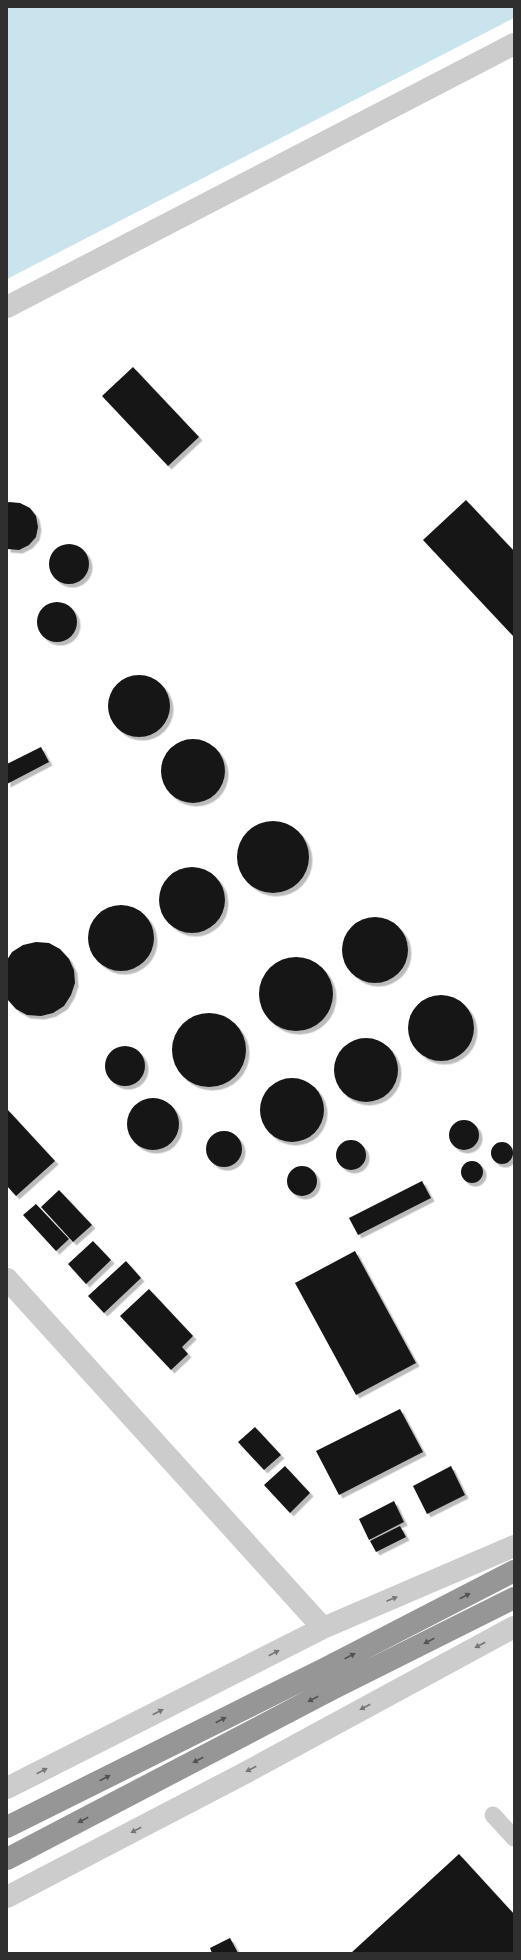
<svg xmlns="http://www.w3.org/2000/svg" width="521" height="1960" viewBox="0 0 521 1960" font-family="'Asap Condensed',sans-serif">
<defs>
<filter id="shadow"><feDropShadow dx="3.5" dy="3.5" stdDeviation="0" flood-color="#0004"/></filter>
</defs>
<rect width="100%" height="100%" fill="#fff"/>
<path fill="#c9e4ec" d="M 7,7 L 514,7 L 514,18 L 7,279 Z"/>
<path fill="#161616" filter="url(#shadow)" d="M 133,367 L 199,437 L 168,466 L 102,396 Z
M 466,500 L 514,551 L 514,637 L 423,540 Z
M 9,502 L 20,503 L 30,508 L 36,516 L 38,527 L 36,537 L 29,545 L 19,550 L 7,549 L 7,503 Z
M49 564a20 20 0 1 1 40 0a20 20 0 1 1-40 0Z
M37 622a20 20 0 1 1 40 0a20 20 0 1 1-40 0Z
M108 706a31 31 0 1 1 62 0a31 31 0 1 1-62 0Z
M161 771a32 32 0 1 1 64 0a32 32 0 1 1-64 0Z
M 41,747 L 49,762 L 7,784 L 7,764 Z
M237 857a36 36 0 1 1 72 0a36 36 0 1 1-72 0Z
M159 900a33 33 0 1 1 66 0a33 33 0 1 1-66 0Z
M88 938a33 33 0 1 1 66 0a33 33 0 1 1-66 0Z
M342 950a33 33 0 1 1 66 0a33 33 0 1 1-66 0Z
M 36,942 L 49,943 L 60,949 L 69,959 L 74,970 L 75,983 L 71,995 L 64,1006 L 53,1013 L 41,1016 L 27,1015 L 16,1009 L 7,999 L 7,960 L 12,952 L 23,945 Z
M259 994a37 37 0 1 1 74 0a37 37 0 1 1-74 0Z
M408 1028a33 33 0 1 1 66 0a33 33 0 1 1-66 0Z
M172 1050a37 37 0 1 1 74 0a37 37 0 1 1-74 0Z
M334 1070a32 32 0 1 1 64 0a32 32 0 1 1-64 0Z
M105 1066a20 20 0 1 1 40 0a20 20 0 1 1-40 0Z
M260 1110a32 32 0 1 1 64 0a32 32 0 1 1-64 0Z
M127 1124a26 26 0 1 1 52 0a26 26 0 1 1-52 0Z
M 7,1109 L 55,1161 L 16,1196 L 7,1186 Z
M449 1135a15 15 0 1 1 30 0a15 15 0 1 1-30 0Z
M206 1149a18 18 0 1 1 36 0a18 18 0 1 1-36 0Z
M336 1155a15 15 0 1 1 30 0a15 15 0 1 1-30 0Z
M491 1153a11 11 0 1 1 22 0a11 11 0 1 1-22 0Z
M461 1172a11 11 0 1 1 22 0a11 11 0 1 1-22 0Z
M287 1181a15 15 0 1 1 30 0a15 15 0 1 1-30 0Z
M 422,1181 L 431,1198 L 358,1235 L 349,1218 Z
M 59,1190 L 92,1225 L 73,1242 L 41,1207 Z
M 36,1204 L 69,1239 L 56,1251 L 23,1215 Z
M 93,1241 L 111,1260 L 86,1284 L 68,1264 Z
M 355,1251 L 416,1363 L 356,1395 L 295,1283 Z
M 126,1261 L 141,1278 L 104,1313 L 88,1296 Z
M 149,1289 L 193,1336 L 182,1347 L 188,1354 L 171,1370 L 120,1316 Z
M 400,1409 L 423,1452 L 339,1495 L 316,1451 Z
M 255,1427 L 281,1455 L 264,1470 L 238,1442 Z
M 285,1466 L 310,1493 L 290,1513 L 264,1485 Z
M 451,1466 L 465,1495 L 427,1514 L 413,1486 Z
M 394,1501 L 404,1522 L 369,1540 L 359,1519 Z
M 400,1526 L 406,1537 L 376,1552 L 370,1541 Z
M 459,1854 L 514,1914 L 514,1953 L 351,1953 Z
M 230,1938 L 238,1953 L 212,1953 L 210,1948 Z"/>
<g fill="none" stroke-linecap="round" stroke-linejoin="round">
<path stroke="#ccc" stroke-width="17" d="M 493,1815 L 514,1838"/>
<path stroke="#ccc" stroke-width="22" d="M 7,307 L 514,44
M 7,1279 L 323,1628
M 7,1788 L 323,1628 L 514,1546
M 7,1897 L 243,1774 L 514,1627"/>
<path stroke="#969696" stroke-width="22" d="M 7,1827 L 326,1668 L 514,1571
M 7,1859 L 334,1688 L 514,1598"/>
</g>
<defs><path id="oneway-solid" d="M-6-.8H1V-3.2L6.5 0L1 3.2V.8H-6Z"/></defs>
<g fill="#535353">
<use href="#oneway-solid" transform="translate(465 1596) rotate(-27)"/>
<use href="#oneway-solid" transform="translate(429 1641) rotate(153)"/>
<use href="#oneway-solid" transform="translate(350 1656) rotate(-27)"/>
<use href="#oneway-solid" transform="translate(313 1699) rotate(152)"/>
<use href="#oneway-solid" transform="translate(221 1720) rotate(-27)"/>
<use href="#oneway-solid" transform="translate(198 1760) rotate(152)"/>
<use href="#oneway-solid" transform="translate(105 1778) rotate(-27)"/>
<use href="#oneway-solid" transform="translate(83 1820) rotate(152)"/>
</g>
<g fill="#767676">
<use href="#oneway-solid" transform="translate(392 1599) rotate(-23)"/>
<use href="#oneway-solid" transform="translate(480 1645) rotate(152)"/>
<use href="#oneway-solid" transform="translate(274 1653) rotate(-27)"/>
<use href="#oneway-solid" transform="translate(365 1707) rotate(152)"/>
<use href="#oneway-solid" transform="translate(158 1712) rotate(-27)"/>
<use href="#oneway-solid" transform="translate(251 1769) rotate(152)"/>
<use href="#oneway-solid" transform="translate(42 1771) rotate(-27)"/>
<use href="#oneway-solid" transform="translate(136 1830) rotate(152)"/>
</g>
<rect width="521" height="1960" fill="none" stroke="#2f2f2f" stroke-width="16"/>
</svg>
